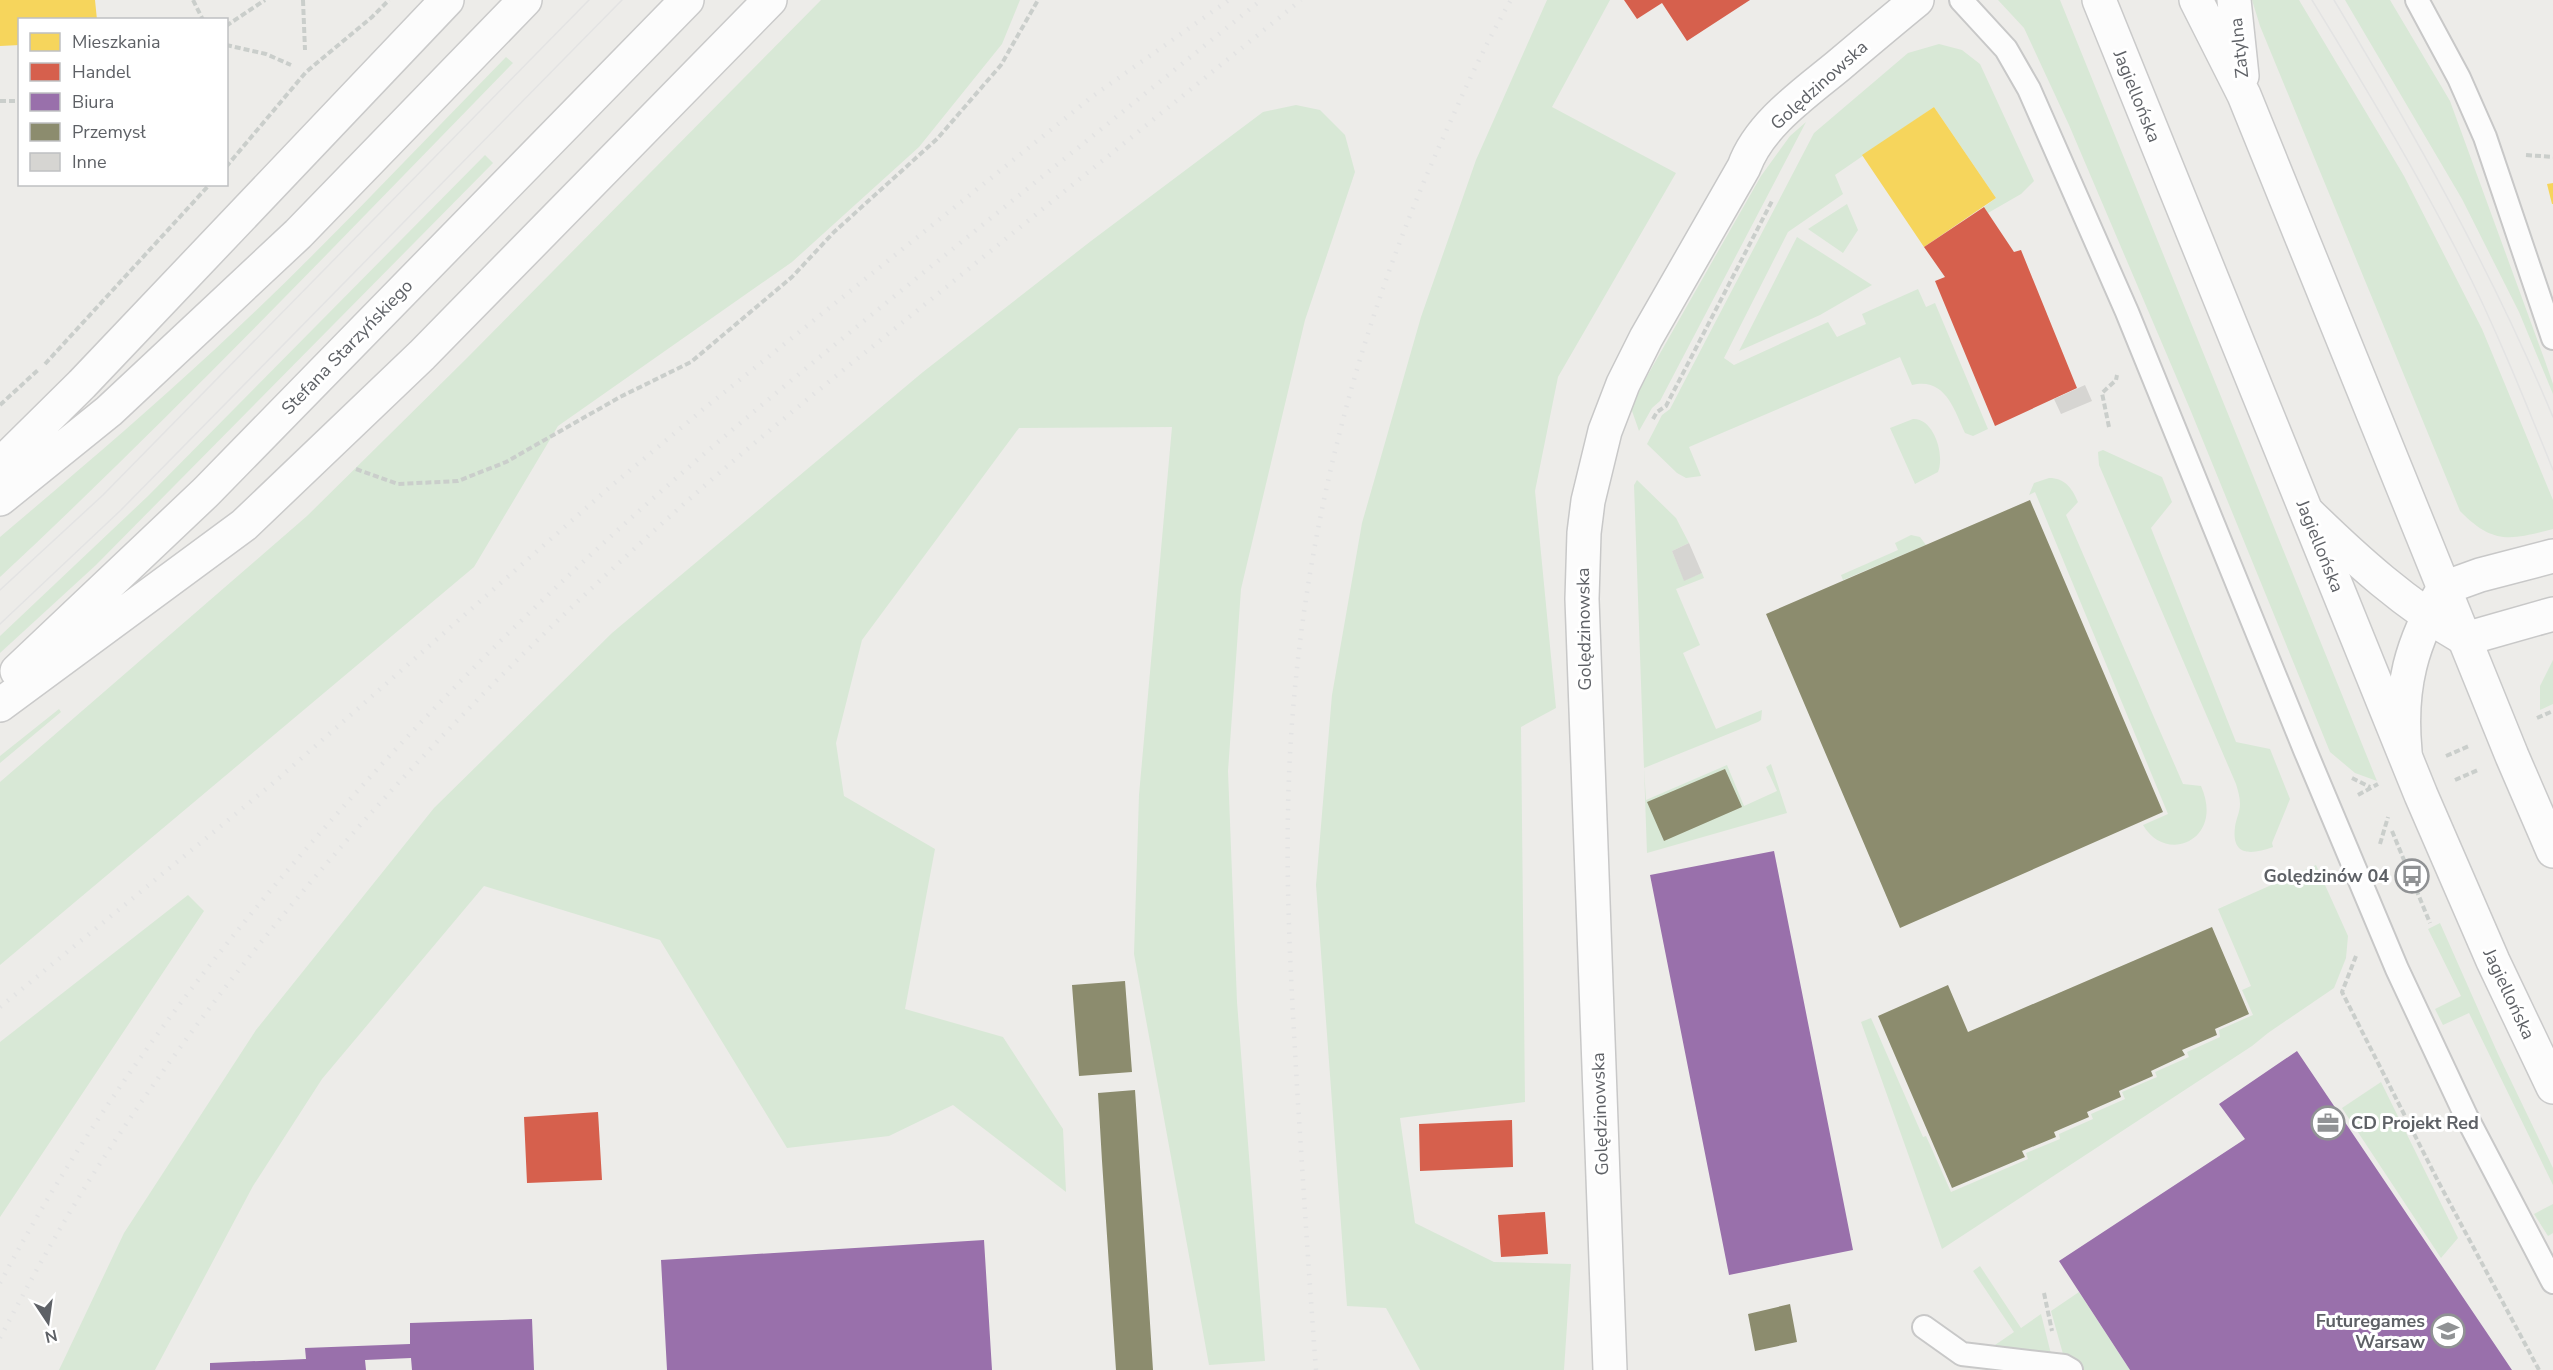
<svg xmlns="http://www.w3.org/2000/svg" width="2553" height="1370" viewBox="0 0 2553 1370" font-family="'Nunito Sans',sans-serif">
<rect width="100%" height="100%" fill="#edece9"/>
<path fill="#d8e8d6" d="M 821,0 L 1020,0 L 1002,44 L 919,147 L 792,262 L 558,426 L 474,567 L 0,965 L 0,782 L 307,516 L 466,359 Z
M 1547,0 L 1610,0 L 1552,107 L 1676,173 L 1558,377 L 1535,491 L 1556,708 L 1521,727 L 1525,1102 L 1400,1118 L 1415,1223 L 1494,1262 L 1571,1264 L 1564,1370 L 1420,1370 L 1386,1308 L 1347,1306 L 1316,885 L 1332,695 L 1362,523 L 1421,317 L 1476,160 Z
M 1998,0 L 2060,0 L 2377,781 L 2355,773 L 2330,752 L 2190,409 L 2069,125 L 2024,28 Z
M 2252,0 L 2299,0 L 2404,176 L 2482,329 L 2553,500 L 2553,529 C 2511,540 2493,545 2460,511 L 2260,26 Z
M 2345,0 L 2390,0 L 2450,101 L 2545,361 L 2553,384 L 2553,394 L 2519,312 L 2462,199 Z
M 1939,44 L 1962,50 L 1980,64 L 2034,181 L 2021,194 L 1988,213 L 1984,207 L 1996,198 L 1934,107 L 1835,175 L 1843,194 L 1788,232 L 1724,358 L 1734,365 L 1828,322 L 1837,337 L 1866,324 L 1862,314 L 1918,289 L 1926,307 L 1935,303 L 1988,429 L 1973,436 L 1965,433 C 1954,409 1945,377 1912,385 L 1900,357 L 1689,447 L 1701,476 L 1686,478 L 1677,473 L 1647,444 L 1662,415 L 1670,409 L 1814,133 L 1908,53 Z
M 506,57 L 513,63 C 344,236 177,412 0,577 L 0,537 C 72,476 144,415 213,351 C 315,257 409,156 506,57 Z
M 1296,105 L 1320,110 L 1345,135 L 1355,172 L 1305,320 L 1241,589 L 1228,771 L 1237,1002 L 1265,1361 L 1209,1365 L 1134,954 L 1139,795 L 1172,427 L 1019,428 L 862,640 L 836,743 L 844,796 L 935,849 L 905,1009 L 1003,1037 L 1063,1129 L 1066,1192 L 953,1105 L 889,1136 L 787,1148 L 660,940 L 484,886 L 322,1079 L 253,1186 L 155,1370 L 59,1370 L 124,1233 L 256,1030 L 434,808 L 612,633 L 923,372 L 1091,241 L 1263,112 Z
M 1806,122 L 1660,401 L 1652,408 L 1639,431 L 1631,408 L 1642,385 L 1761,176 L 1790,136 Z
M 485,155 L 493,163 L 96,565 L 0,653 L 0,636 L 148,496 Z
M 1847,204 L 1858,230 L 1843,253 L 1808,229 Z
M 1797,237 L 1872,285 L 1820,315 L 1739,351 Z
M 1913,419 C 1934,418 1945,455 1938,472 L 1915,484 L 1890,428 Z
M 2103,450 L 2162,477 L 2172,502 L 2151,528 L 2236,742 L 2270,749 L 2290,799 L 2272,843 L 2273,847 C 2253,854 2231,858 2235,827 C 2236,819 2240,812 2240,804 C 2240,797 2238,791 2236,784 L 2099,465 L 2098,452 Z
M 2049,478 C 2065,478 2072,488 2078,502 L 2066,515 L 2183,784 L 2201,786 C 2225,840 2166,865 2143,825 L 2168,814 L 2035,492 L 2029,495 L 2034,483 Z
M 1637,480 L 1676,518 L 1689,543 L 1672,551 L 1684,580 L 1702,573 L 1704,578 L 1676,589 L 1700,645 L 1683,653 L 1716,729 L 1762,710 L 1761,720 L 1758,722 L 1644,768 L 1646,800 L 1727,765 L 1744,806 L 1777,791 L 1766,767 L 1771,764 L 1787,813 L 1647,853 L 1634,485 Z
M 1911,535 L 1920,537 L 1926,545 L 1843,580 L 1841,575 L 1898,550 L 1895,543 Z
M 2553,660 L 2553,704 L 2540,710 L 2540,686 Z
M 59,709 L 61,712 L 0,763 L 0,756 Z
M 2316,865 L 2348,936 L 2346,958 L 2334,988 L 2268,1033 L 2252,1046 L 1942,1249 L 1861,1022 L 1871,1018 L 1923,1137 L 1926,1136 L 1951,1192 L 2028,1159 L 2026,1153 L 2060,1139 L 2059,1134 L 2093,1119 L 2091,1114 L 2125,1099 L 2122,1092 L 2157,1077 L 2155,1072 L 2189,1057 L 2187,1052 L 2220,1037 L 2219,1030 L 2253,1015 L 2242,990 L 2251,986 L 2218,909 Z
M 188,895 L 204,911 L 0,1217 L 0,1042 Z
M 2440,923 L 2498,1054 L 2553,1168 L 2553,1185 L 2469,1013 L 2443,1025 L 2435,1009 L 2461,996 L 2428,929 Z
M 2381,1082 L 2458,1238 L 2441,1258 L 2342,1108 Z
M 2553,1204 L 2553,1233 L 2548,1236 L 2534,1214 Z
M 1980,1266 L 2021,1328 L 2041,1314 L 2055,1370 L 1995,1345 L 2014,1332 L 1973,1271 Z
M 2079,1292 L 2130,1370 L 2064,1370 L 2063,1354 L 2051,1311 Z"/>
<path fill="#f6d55c" d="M 0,0 L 95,0 L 97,20 L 20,20 L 20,45 L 0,46 Z
M 1934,107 L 1996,198 L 1924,247 L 1862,155 Z
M 2553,183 L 2553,204 L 2552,204 L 2547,184 Z"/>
<path fill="#d6604d" d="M 1624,0 L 1750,0 L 1687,41 L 1662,3 L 1637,19 Z
M 1984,207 L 2014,252 L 2021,250 L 2077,388 L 1995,426 L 1935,281 L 1945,277 L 1924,247 Z
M 598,1112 L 602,1180 L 527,1183 L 524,1117 Z
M 1512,1120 L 1513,1167 L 1420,1171 L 1419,1124 Z
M 1545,1212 L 1548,1254 L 1501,1257 L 1498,1215 Z"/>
<path fill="#9970ab" d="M 1774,851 L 1853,1250 L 1729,1275 L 1650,875 Z
M 2297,1051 L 2512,1370 L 2130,1370 L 2059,1261 L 2245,1139 L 2219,1104 Z
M 984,1240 L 992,1370 L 667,1370 L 661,1260 Z
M 532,1319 L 534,1370 L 412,1370 L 411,1358 L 365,1360 L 366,1370 L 210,1370 L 210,1363 L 306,1359 L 305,1348 L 410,1344 L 410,1323 Z"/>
<path fill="#8c8c6e" d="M 2030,500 L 2163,812 L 1900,928 L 1766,614 Z
M 1725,769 L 1742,807 L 1664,841 L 1647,802 Z
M 2212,927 L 2249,1014 L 2215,1029 L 2217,1035 L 2182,1050 L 2185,1055 L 2151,1071 L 2153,1076 L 2119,1091 L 2121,1097 L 2087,1112 L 2089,1117 L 2054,1132 L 2056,1137 L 2022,1151 L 2025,1157 L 1952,1188 L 1878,1016 L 1948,985 L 1968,1032 Z
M 1125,981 L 1132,1072 L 1079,1076 L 1072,985 Z
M 1135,1090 L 1138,1136 L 1153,1370 L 1116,1370 L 1102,1161 L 1098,1093 Z
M 1790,1304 L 1797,1342 L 1755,1351 L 1748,1314 Z"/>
<path fill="#d6d5d2" d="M 2085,385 L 2092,401 L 2061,414 L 2054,399 Z
M 1689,543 L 1702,573 L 1684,581 L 1672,551 Z"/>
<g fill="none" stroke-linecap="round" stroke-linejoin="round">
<defs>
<path id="lane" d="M 1961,0 L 2006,49 L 2029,89 L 2127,312 L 2305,750 L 2397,969 L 2466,1116 L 2553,1282
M 2417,0 L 2459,78 L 2485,137 L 2553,338
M 1924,1327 L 1962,1354 L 2064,1366 L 2071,1370"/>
<path id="street" d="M 2307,512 C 2356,560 2406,605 2465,639 L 2553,614
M 2405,751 C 2399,688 2411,642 2444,588 L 2480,575 L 2553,556
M 1610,1370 L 1582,599 L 1584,533 L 1588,501 L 1605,431 L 1623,384 L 1646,338 L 1744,167 C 1759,125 1804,94 1838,66 C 1864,44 1890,22 1917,0"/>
<path id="secondary" d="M 2099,0 L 2421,795 L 2493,961 L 2553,1087
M 2196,0 L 2244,95 L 2512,756 L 2553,851
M 2234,0 L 2242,76
M 0,465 L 82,384 L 447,0
M 0,499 L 109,411 L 298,234 L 525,0
M 17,671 L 206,492 L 687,0
M 0,705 L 244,525 L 422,355 L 770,0"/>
</defs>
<use href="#lane" stroke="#c8c8c8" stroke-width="26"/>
<use href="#street" stroke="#c8c8c8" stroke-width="36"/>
<use href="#secondary" stroke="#cacaca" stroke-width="36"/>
<path stroke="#cacecb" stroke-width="4" stroke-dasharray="6 3" stroke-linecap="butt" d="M 193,0 L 203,20
M 303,0 L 305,50
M 226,26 L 265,0
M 226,45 L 266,54 L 291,65
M 0,101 L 20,101
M 2526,155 L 2553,157
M 226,167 L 306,72 L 372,17 L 389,0
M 45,364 L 210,184
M 0,405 L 39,369
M 1653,419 L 1657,412 L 1666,406 L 1772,201
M 2109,427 L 2102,393 L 2116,380 L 2117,375
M 356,469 L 398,484 L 458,481 L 506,462 L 620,397 L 691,362 L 792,277 L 834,232 L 937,139 L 1001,65 L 1038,0
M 2537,718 L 2553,711
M 2446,756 L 2469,746
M 2352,778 L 2370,787
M 2455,780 L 2478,770
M 2358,795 L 2378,784
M 2392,831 L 2430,923
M 2380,844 L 2388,817
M 2356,956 L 2342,992 L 2439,1183 L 2539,1370
M 2044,1293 L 2052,1331"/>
<use href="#lane" stroke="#fcfcfc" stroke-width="22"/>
<use href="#street" stroke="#fcfcfc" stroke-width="33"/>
<use href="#secondary" stroke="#fcfcfc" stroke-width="33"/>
<path stroke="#e3e3e3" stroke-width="1.5" d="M 2312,0 C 2364,85 2415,169 2460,257 C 2495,326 2524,398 2553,470
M 2334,0 C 2415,135 2492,271 2553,417
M 0,590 L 103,495 L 589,0
M 0,624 L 121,510 L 622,0"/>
<path stroke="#e3e3e3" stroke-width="4.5" stroke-dasharray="1.5 8" stroke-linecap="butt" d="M 0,1007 L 271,785 L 610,487 L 706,407 L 1093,96 L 1229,0
M 0,1283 C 89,1116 203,965 327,825 C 398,745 471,668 548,595 C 669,479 798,374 928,269 C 1039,179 1150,90 1261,0
M 0,1338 C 31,1279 63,1221 99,1165 C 250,933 439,726 644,540 C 736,455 836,376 934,297 C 1056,198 1179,99 1301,0
M 1316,1370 C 1309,1276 1303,1182 1297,1087 C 1292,995 1286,904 1288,811 C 1292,576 1350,340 1448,127 C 1467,84 1487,41 1511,0"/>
</g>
<defs>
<symbol id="bus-ring" viewBox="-11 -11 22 22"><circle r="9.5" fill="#fff" stroke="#909294" stroke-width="1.5"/><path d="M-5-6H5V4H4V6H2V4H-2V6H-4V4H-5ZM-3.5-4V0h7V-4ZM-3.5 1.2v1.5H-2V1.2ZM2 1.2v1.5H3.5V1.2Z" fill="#909294"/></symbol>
<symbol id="office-ring" viewBox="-11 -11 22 22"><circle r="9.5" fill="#fff" stroke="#909294" stroke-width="1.5"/><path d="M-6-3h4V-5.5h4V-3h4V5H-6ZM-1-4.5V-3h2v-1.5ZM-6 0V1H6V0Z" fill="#909294"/></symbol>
<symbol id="university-ring" viewBox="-11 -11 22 22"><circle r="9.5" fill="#fff" stroke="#909294" stroke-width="1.5"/><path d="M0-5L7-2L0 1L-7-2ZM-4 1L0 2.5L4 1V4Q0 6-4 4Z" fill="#909294"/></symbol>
</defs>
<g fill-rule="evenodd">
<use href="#bus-ring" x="2393" y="857" width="38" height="38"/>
<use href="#office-ring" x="2309" y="1104" width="38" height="38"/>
<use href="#university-ring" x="2429" y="1312" width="38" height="38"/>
</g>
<g text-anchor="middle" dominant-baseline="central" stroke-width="6" stroke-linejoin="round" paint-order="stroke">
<g font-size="18" fill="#5e6166" stroke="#fff">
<text transform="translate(2239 48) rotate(-96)">Zatylna</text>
<text transform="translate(1819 85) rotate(-42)">Golędzinowska</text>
<text transform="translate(2137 96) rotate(68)">Jagiellońska</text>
<text transform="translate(347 347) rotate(-46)">Stefana Starzyńskiego</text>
<text transform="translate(2320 546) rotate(68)">Jagiellońska</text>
<text transform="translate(1584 629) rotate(-91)">Golędzinowska</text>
<text transform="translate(2509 994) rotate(65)">Jagiellońska</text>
<text transform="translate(1600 1114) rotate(-92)">Golędzinowska</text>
</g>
<g font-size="18" font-weight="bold" fill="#5e6166" stroke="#fff" text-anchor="end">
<text x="2389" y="876">Golędzinów 04</text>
<text x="2351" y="1123" text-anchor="start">CD Projekt Red</text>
<text x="2425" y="1321">Futuregames<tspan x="2425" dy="21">Warsaw</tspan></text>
</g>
</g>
<rect x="18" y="18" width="210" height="168" fill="#ffffff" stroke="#bfc0c2" stroke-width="1.5"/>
<rect x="30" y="33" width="30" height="18" fill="#f6d55c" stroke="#bfc0c2" stroke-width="1.5"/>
<text x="72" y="48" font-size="18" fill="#5e6166">Mieszkania</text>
<rect x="30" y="63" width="30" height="18" fill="#d6604d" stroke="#bfc0c2" stroke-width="1.5"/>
<text x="72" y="78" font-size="18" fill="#5e6166">Handel</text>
<rect x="30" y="93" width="30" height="18" fill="#9970ab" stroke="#bfc0c2" stroke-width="1.5"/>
<text x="72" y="108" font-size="18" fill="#5e6166">Biura</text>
<rect x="30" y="123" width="30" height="18" fill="#8c8c6e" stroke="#bfc0c2" stroke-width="1.5"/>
<text x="72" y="138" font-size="18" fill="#5e6166">Przemysł</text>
<rect x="30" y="153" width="30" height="18" fill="#d6d5d2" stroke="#bfc0c2" stroke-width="1.5"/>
<text x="72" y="168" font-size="18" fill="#5e6166">Inne</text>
<g transform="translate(48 1322) rotate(167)" stroke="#ffffff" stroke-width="4.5" paint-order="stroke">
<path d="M0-4.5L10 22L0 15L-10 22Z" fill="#5e6166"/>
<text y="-9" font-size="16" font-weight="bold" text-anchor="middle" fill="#5e6166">N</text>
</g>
</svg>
